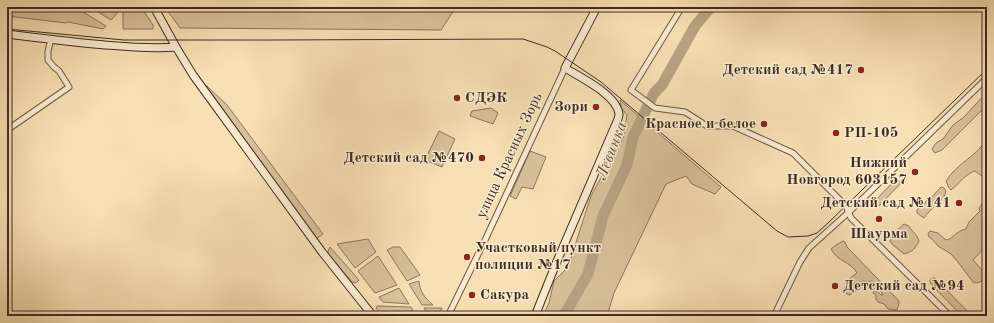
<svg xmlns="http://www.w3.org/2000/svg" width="994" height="323" viewBox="0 0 994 323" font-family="'Old Standard TT',serif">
<rect width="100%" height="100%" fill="#f6dfb3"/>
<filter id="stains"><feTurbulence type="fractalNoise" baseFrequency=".005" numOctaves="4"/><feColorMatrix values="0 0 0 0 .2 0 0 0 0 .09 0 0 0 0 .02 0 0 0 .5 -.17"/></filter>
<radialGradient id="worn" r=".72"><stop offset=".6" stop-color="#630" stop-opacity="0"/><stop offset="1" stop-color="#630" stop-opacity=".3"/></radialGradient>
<path fill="#d7c19a" stroke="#8a765e" d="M 7,7 L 83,7 L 80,10 L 106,26 L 103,29 L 68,22 L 66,23 L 7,16 Z
M 90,7 L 118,7 L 118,12 L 111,20 Z
M 123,7 L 141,7 L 153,25 L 153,29 L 123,29 Z
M 165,7 L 456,7 L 441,30 L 180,28 Z
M 206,86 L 207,86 L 227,105 L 323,234 L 316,239 Z
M 987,92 L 987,105 L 942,150 L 935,153 L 932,149 L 936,143 L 943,139 L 953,125 L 964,117 Z
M 620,100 L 721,187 L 715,194 L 692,184 L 686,176 L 666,184 L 614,293 L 607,316 L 543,316 L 549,303 L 554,281 L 568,267 L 591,196 L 623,138 L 627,115 L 621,108 Z
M 491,108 L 498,113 L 493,124 L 470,116 L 472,111 Z
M 439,131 L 455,139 L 442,167 L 425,160 Z
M 987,139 L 987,178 L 983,177 L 975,171 C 965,174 959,184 951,190 L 949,188 L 946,181 C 953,170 964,162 974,154 C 979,150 983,144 987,139 Z
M 530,151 L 546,157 L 533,189 L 522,187 L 516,199 L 510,196 Z
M 897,180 L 901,183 L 877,208 L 874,206 L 874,202 L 893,182 Z
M 941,187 L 944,188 L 946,191 C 944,202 930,208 924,218 L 921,216 L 917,213 L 917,210 L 925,203 L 927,200 L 931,198 Z
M 987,203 L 987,245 L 973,260 L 982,270 L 985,270 L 987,268 L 987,275 L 980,282 L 977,283 L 973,282 L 958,262 L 951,254 L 938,246 L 932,239 L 929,237 L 928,234 L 930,231 L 938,233 L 946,240 C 954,239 955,231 966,229 L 969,222 L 980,211 L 979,208 L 982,204 L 985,204 Z
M 904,224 L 909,226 C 912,232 917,234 919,241 C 916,248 912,252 904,254 L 893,245 L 890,241 L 892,235 Z
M 368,239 L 376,252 L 355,268 L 337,244 Z
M 843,241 L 845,242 L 847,247 L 899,301 L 899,304 L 897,310 L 888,309 L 884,304 L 878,302 L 876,299 L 876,295 L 873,293 L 873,291 L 878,292 L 881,295 L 883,295 L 880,289 L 877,288 L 876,284 L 872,281 L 869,282 L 863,281 L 859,283 L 854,283 L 854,288 L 857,290 L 850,295 L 845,293 L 842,290 L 850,283 L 849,279 L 857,273 C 851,262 837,261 831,249 L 836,245 Z
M 330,247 L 359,280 L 356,283 L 352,282 L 328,254 L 328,251 Z
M 393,247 L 400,247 L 420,275 L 407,281 L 387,250 Z
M 378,256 L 397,285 L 375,293 L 358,271 Z
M 933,278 L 935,278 L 937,280 L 972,316 L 963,316 L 961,315 L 932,285 L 930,282 L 930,280 Z
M 419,281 C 420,292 424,297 433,305 L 422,305 L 409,284 Z
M 399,288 L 409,304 L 383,302 L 379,297 Z
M 377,306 L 411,307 L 416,316 L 382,316 L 376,308 Z
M 424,308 L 442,308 L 438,316 L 429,316 Z"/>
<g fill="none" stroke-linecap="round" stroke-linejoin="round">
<path stroke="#b7a282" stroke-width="11" d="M 563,316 L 566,312 L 588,274 L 603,216 L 627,165 L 633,137 L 654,93 L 662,85 L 695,26 L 711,7"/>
<defs>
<path id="street" d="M 682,7 L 631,90 L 655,108 L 685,112 L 707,126 L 733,126 L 793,153 L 846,206 L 851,218 L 950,316
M 986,7 L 987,8
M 7,130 L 69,87 L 59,71 L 54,67 L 48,60 L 48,51 L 51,39
M 448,316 L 486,238 L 565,68
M 774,316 L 800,262 L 809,248 L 849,212 L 987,78"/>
<path id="secondary" d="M 154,7 L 176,47 L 193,75 L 322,252 L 373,316
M 7,34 C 40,38 72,42 105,45 C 129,47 152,49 176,47
M 535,316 L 555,266 L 615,126 C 617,122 619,118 619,114 C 617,95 580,77 565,68 L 597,7"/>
</defs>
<use href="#street" stroke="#6c5946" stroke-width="7"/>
<use href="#secondary" stroke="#3e2c22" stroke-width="9"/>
<use href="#street" stroke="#f9eace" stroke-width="5"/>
<use href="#secondary" stroke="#f9eace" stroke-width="7"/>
<path stroke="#3e2c22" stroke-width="1" d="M 7,29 L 124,40 L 273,40 L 523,39 L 547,47 L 555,51 L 601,82 L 777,231 L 788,237 L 808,236 L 817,233 L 828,223 L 987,69"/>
</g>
<g fill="#8f2418" stroke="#f9eace" stroke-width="1.5">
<circle cx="861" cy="70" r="4"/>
<circle cx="457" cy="98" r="4"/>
<circle cx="596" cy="107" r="4"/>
<circle cx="764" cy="124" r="4"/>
<circle cx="836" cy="133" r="4"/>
<circle cx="482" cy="158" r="4"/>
<circle cx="915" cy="172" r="4"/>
<circle cx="959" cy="203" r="4"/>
<circle cx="879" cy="219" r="4"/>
<circle cx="467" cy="257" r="4"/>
<circle cx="835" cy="286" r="4"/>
<circle cx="472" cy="295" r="4"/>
</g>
<g text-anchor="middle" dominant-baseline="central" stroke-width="3" stroke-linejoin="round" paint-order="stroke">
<g font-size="15" font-weight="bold" fill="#3e2c22" stroke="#f9eace" text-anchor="end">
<text x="853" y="70">Детский сад №417</text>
<text x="465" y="98" text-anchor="start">СДЭК</text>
<text x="588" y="107">Зори</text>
<text x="756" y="124">Красное и белое</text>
<text x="844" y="133" text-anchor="start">РП-105</text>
<text x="474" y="158">Детский сад №470</text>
<text x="907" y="163">Нижний<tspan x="907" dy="17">Новгород 603157</tspan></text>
<text x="951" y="203">Детский сад №141</text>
<text x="879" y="234" text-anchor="middle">Шаурма</text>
<text x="475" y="248" text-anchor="start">Участковый пункт<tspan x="475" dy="17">полиции №17</tspan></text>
<text x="843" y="286" text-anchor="start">Детский сад №94</text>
<text x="480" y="295" text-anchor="start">Сакура</text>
</g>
<g font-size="15" fill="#3e2c22" stroke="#f9eace">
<text transform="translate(510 156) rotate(-65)">улица Красных Зорь</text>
</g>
<g font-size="16" font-style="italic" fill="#624f3f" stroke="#f9eace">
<text transform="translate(612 151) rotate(-69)">Левинка</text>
</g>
</g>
<rect width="994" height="323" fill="none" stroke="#f6dfb3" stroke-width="24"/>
<rect x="8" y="8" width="978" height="307" fill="none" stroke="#3e2c22" stroke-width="2"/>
<rect x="12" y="12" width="970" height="299" fill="none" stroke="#3e2c22"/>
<rect width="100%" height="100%" filter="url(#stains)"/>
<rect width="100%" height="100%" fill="url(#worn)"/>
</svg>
